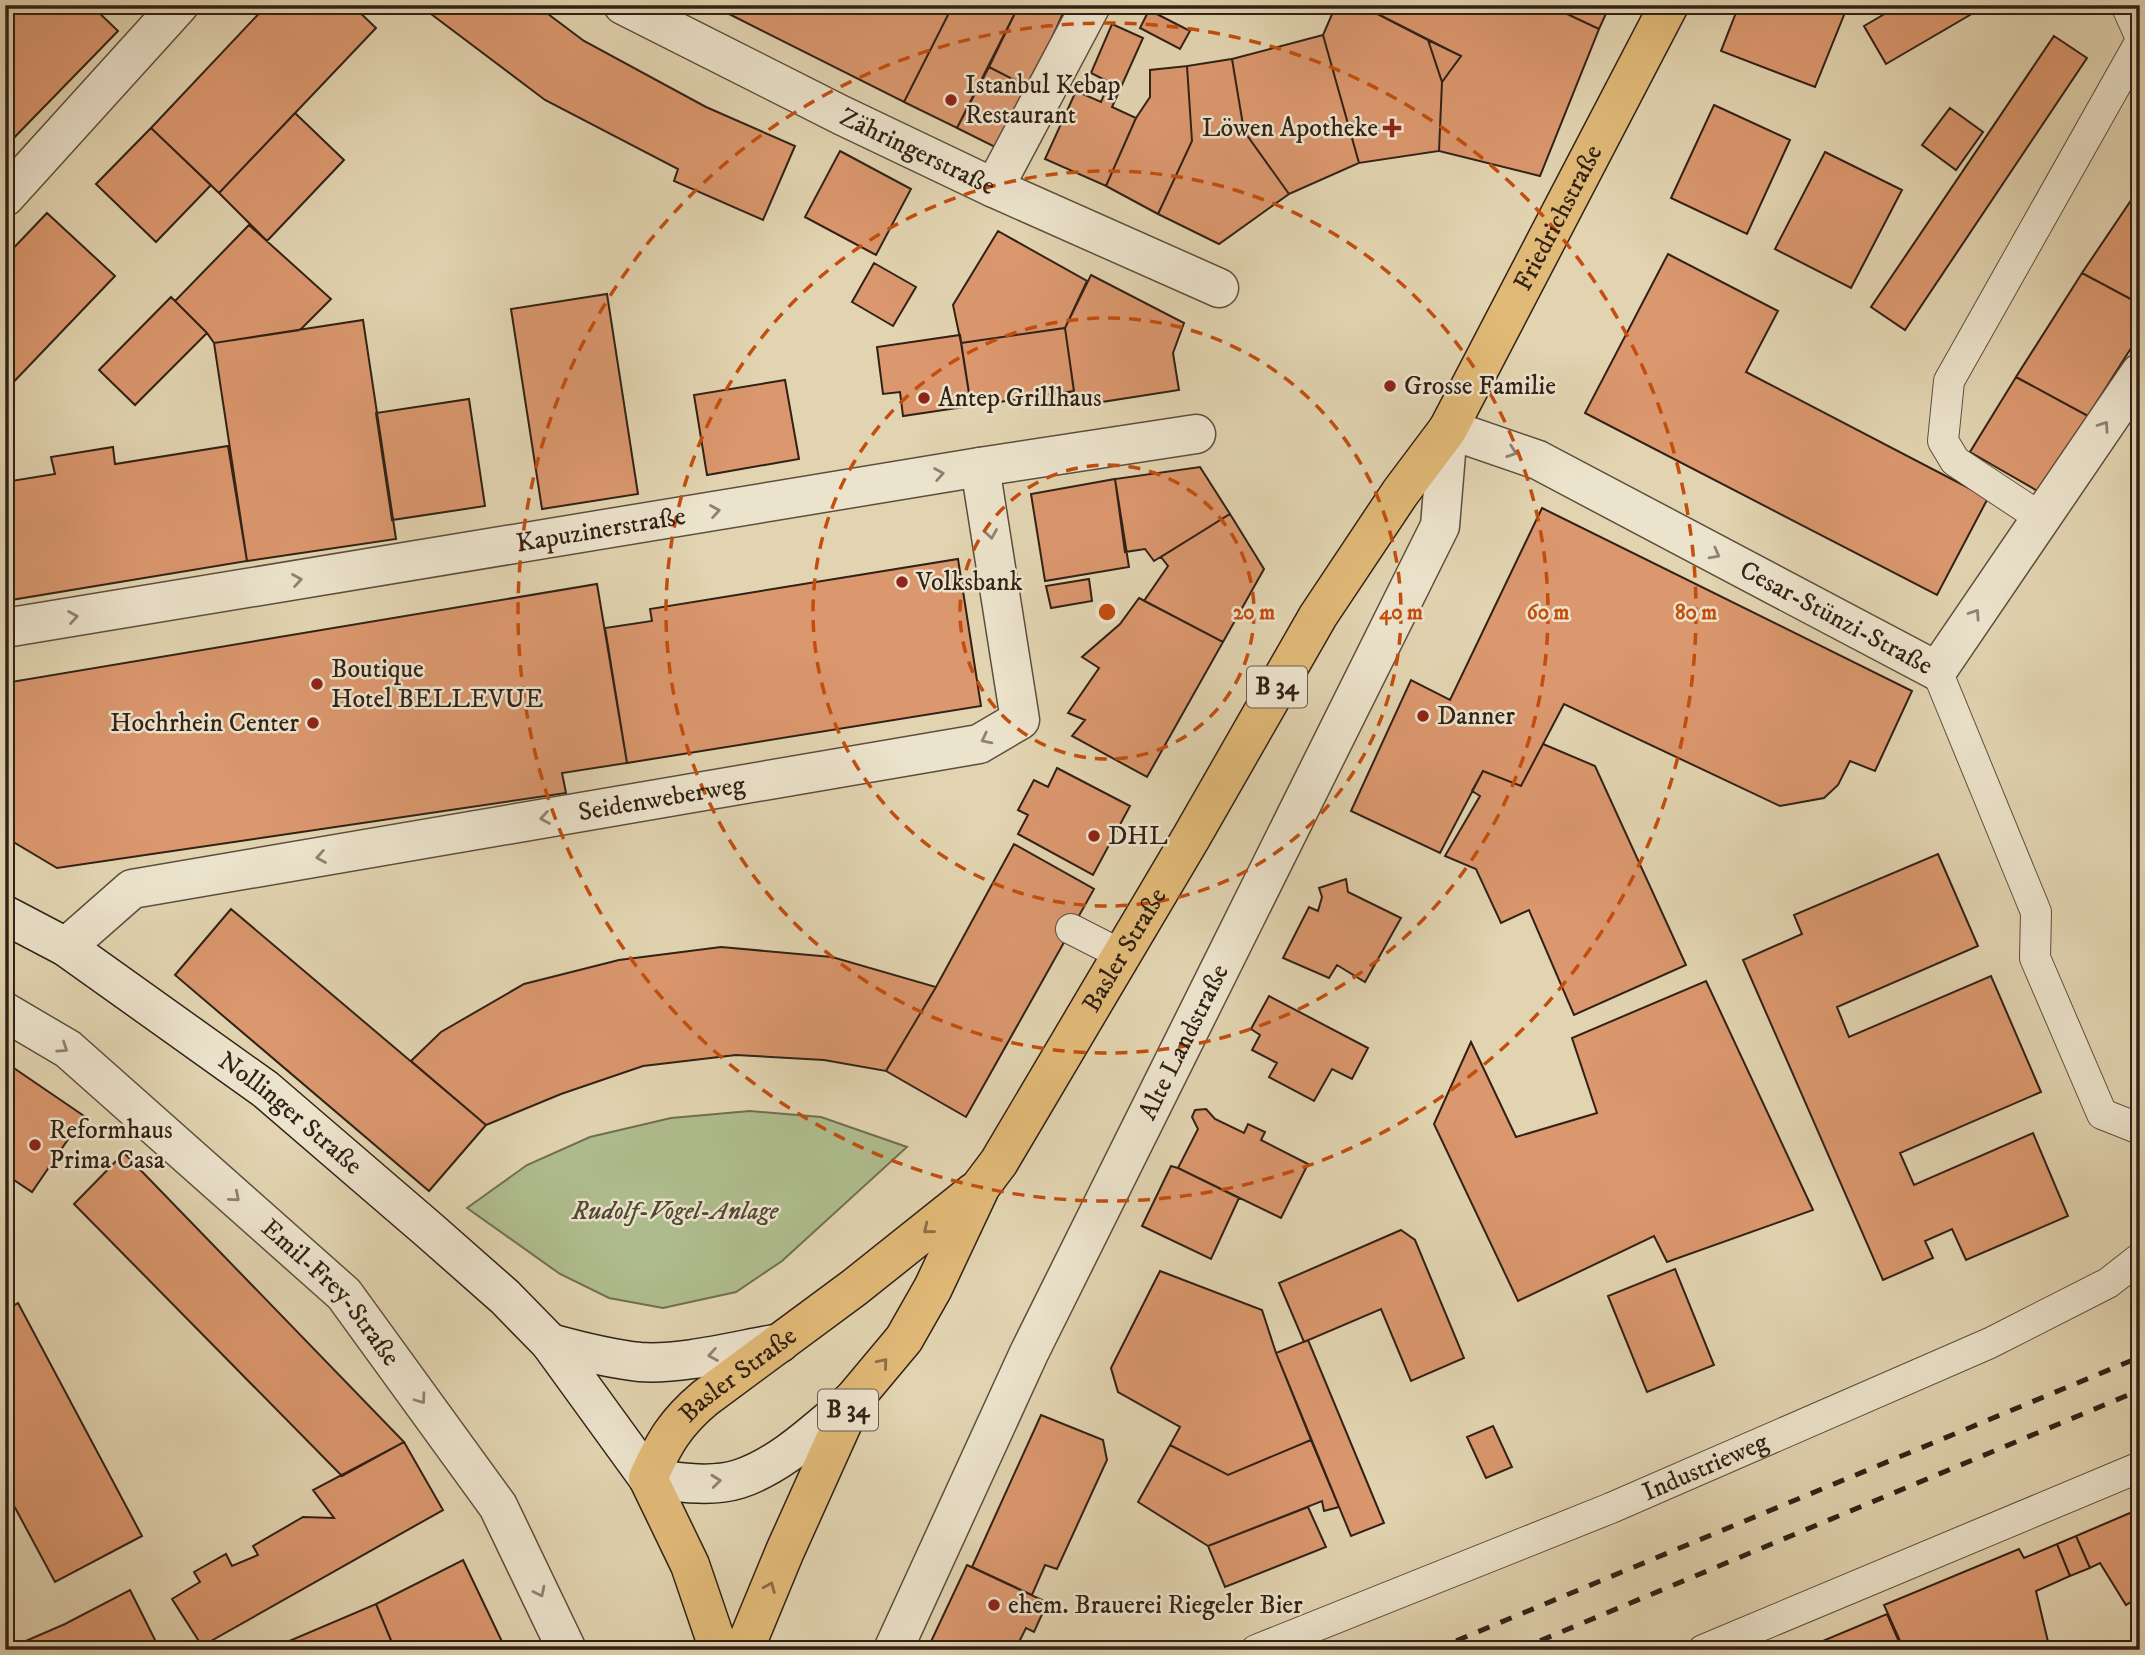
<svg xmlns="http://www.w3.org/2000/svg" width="2145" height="1655" viewBox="0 0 2145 1655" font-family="'IM FELL DW Pica',serif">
<rect width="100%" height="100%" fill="#e2d4b1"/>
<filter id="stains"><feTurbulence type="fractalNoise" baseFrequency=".00286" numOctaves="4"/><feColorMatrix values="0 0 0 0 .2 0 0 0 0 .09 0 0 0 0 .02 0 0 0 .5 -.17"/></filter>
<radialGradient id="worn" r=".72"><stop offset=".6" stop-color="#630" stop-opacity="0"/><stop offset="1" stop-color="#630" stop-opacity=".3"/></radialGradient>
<path fill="#afbd8e" stroke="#706f52" stroke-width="2" d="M 750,1111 L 821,1117 L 907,1147 L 782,1261 L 736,1292 L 663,1308 L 609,1298 L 560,1274 L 467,1208 L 527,1165 L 590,1137 L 671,1118 Z"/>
<path fill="#db976e" stroke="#312116" stroke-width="2" d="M 5,5 L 91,5 L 118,31 L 5,147 Z
M 267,5 L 352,5 L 376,28 L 219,193 L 151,128 Z
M 437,5 L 536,5 L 584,41 L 706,107 L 795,146 L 763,220 L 674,181 L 678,169 L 545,100 L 431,14 L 439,7 Z
M 731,5 L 953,5 L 904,102 L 727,13 Z
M 953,5 L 1019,5 L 957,128 L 904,102 Z
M 1019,5 L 1050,5 L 1064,11 L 1030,88 L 989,67 Z
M 1336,5 L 1360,5 L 1428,40 L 1442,82 L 1439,151 L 1359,163 L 1323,35 Z
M 1360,5 L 1548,5 L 1599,29 L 1540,176 L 1439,151 L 1442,82 L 1461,56 Z
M 1548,5 L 1610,5 L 1599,29 Z
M 1739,5 L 1848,5 L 1815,87 L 1721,51 Z
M 1900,5 L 1987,5 L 1886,64 L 1864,26 Z
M 1149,10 L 1190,31 L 1180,49 L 1140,28 Z
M 1112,24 L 1143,38 L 1112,107 L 1136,118 L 1106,186 L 1045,159 L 1076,91 L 1101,102 L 1109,82 L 1091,73 Z
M 1323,35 L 1359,163 L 1289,194 L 1244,131 L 1232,59 Z
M 2054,36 L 2087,58 L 1905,330 L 1871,307 Z
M 1428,40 L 1461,56 L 1442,82 Z
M 1232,59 L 1244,131 L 1289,194 L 1219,244 L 1158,214 L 1192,141 L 1187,66 Z
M 1187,66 L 1192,141 L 1158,214 L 1106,186 L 1136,118 L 1150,97 L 1150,70 Z
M 989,67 L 1030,88 L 999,149 L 957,128 Z
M 1714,105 L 1790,140 L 1747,234 L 1671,198 Z
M 1950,108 L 1983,132 L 1956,170 L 1922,145 Z
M 295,113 L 344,160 L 267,241 L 219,193 Z
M 151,128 L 211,185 L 156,242 L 96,184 Z
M 840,151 L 911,189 L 876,255 L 805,217 Z
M 1825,152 L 1902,190 L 1851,288 L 1775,249 Z
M 2140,187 L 2140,304 L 2082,273 Z
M 47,213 L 115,276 L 5,391 L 5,257 Z
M 249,225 L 331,299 L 300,330 L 214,343 L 207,333 L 175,301 Z
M 998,231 L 1087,281 L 1065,328 L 961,343 L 953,305 Z
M 1668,254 L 1778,311 L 1746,372 L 1988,498 L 1937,595 L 1585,413 Z
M 874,263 L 916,287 L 893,326 L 852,302 Z
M 2082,273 L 2140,304 L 2140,334 L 2088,416 L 2016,377 Z
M 1091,275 L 1184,323 L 1173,353 L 1179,390 L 1076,406 L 1065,328 Z
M 607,294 L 638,494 L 542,509 L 511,309 Z
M 171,297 L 207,333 L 135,405 L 99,370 Z
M 363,320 L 396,539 L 247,561 L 214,343 Z
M 1065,328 L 1074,391 L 971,406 L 961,343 Z
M 960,335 L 971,406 L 903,416 L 900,392 L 883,394 L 877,347 Z
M 2016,377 L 2088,416 L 2041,493 L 1970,452 Z
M 785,380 L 799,459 L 707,475 L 694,395 Z
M 469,399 L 485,506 L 392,520 L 376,413 Z
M 228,446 L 247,561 L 5,601 L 5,482 L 55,474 L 51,457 L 113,447 L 115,464 Z
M 1200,467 L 1230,514 L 1154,561 L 1145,549 L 1125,552 L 1115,479 Z
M 1115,479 L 1129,567 L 1045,581 L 1031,494 Z
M 1542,508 L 1912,691 L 1875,771 L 1850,761 L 1838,785 L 1824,798 L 1780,806 L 1564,704 L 1521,786 L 1483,771 L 1440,853 L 1351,811 L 1411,680 L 1450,700 Z
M 1230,514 L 1264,569 L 1223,642 L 1144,601 L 1168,566 L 1161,557 Z
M 958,559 L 981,706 L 627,763 L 605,628 L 652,621 L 650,609 Z
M 1089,579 L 1092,601 L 1051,608 L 1046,586 Z
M 597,584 L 627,763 L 562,773 L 566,793 L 57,868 L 5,837 L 5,683 Z
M 1139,598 L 1223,642 L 1147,777 L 1072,736 L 1085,720 L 1068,713 L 1099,668 L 1082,657 L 1120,624 Z
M 1543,744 L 1595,766 L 1686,965 L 1574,1015 L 1529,910 L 1501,923 L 1476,869 L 1445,856 L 1480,796 L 1472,791 L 1483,771 L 1521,786 Z
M 1057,768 L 1130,806 L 1093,875 L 1018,834 L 1028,815 L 1018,810 L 1034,780 L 1048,787 Z
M 1014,844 L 1094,889 L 966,1117 L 886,1071 L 936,987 Z
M 1938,854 L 1978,946 L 1837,1007 L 1849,1037 L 1991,976 L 2041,1092 L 1900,1153 L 1914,1185 L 2033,1133 L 2068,1216 L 1966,1260 L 1952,1229 L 1925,1241 L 1933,1258 L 1883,1280 L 1743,960 L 1802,934 L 1794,915 Z
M 1346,879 L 1348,892 L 1401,918 L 1365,982 L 1337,965 L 1329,978 L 1283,958 L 1309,907 L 1318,911 L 1322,897 L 1319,888 Z
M 231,909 L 486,1125 L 429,1191 L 175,975 Z
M 721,947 L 832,957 L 936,987 L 886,1071 L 824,1060 L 736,1055 L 643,1066 L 561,1094 L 486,1125 L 411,1061 L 441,1032 L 524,984 L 619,960 Z
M 1706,981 L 1813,1210 L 1667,1262 L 1654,1236 L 1518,1301 L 1434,1124 L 1471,1042 L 1516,1137 L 1597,1113 L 1572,1038 Z
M 1269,996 L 1368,1048 L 1352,1079 L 1332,1069 L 1314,1101 L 1269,1077 L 1277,1063 L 1252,1050 L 1260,1035 L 1251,1029 Z
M 5,1062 L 84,1116 L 32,1192 L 5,1174 Z
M 1206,1109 L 1215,1119 L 1244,1133 L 1248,1124 L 1265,1132 L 1261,1140 L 1308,1164 L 1281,1218 L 1178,1168 L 1198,1129 L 1192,1117 L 1195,1110 Z
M 124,1153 L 404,1442 L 342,1476 L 74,1204 Z
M 1171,1166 L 1178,1168 L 1239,1198 L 1211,1259 L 1142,1226 Z
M 1401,1230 L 1415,1240 L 1464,1358 L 1411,1381 L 1381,1309 L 1304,1342 L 1279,1283 Z
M 1675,1269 L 1714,1365 L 1647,1392 L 1608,1296 Z
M 1160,1271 L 1262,1310 L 1276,1353 L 1311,1440 L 1228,1475 L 1170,1445 L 1180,1427 L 1118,1392 L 1111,1368 Z
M 18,1303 L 142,1536 L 55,1582 L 5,1489 L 5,1310 Z
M 1308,1340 L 1384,1523 L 1351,1536 L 1276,1353 Z
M 1041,1415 L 1103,1440 L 1107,1460 L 1057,1569 L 1045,1565 L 1032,1595 L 972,1567 Z
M 1493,1426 L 1512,1467 L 1486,1478 L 1467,1437 Z
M 1311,1440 L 1339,1507 L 1324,1511 L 1322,1501 L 1208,1546 L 1138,1502 L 1170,1445 L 1228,1475 Z
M 404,1442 L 443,1510 L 202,1646 L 172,1599 L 200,1582 L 194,1572 L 226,1554 L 232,1566 L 258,1555 L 253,1546 L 303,1517 L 334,1518 L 313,1490 Z
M 2140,1503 L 2140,1609 L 2134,1600 L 2126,1605 L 2100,1563 L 2090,1568 L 2076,1536 L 2137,1510 L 2134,1505 Z
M 1308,1507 L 1326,1547 L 1225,1587 L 1208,1546 Z
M 2076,1536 L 2090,1568 L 2070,1576 L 2057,1544 Z
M 2057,1544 L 2070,1576 L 2036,1591 L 2050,1650 L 1904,1650 L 1884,1605 L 2019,1549 L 2024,1558 Z
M 463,1560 L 506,1650 L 395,1650 L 376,1604 Z
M 967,1565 L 1042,1600 L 1037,1610 L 1043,1612 L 1034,1632 L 1026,1628 L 1015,1650 L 927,1650 Z
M 130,1590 L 160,1650 L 5,1650 L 65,1624 Z
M 376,1604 L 395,1650 L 276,1650 L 275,1647 Z
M 1887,1614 L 1900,1644 L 1886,1650 L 1829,1650 L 1825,1640 Z
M 1825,1640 L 1829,1650 L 1802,1650 Z"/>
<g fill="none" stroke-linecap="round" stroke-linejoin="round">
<defs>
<g id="lane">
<path d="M 2126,5 L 2140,36"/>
<path d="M 2041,518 L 1955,461 L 1943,441 L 1949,381 L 2140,42"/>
<path d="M 1937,671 L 2036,912 L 2035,958 L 2102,1114 L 2140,1129"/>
<path d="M 1071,929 L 1122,955"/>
<path id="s1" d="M 1256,1650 L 1611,1508 L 1990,1343 L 2108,1283 L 2140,1258"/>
<path d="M 1703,1650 L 2140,1467"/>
</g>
<g id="street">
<path id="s2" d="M 623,5 L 841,115 L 994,188 L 1219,288"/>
<path d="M 994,188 L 1091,5"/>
<path d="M 5,197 L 179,5"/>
<path id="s3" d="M 5,628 L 980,467 L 1196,434"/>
<path id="s4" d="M 66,947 L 132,889 L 979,744 L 1020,720 L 980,467"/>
<path id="s5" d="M 5,1012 L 68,1049 L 344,1294 L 498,1506 L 567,1650"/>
<path id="s6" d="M 893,1650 L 1029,1353 L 1440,526 L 1448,429 L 1538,460 L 1937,671 L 2140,373"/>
</g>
<g id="secondary">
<path id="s7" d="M 5,915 L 66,947 L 265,1089 L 429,1230 L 505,1297 L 550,1343 L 648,1478 C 677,1482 710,1488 739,1479 C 782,1465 819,1428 853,1400"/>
<path d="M 550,1343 C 579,1351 610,1359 640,1362 C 682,1365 738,1350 780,1343"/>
</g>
<g id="primary">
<path id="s8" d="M 719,1650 L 690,1565 L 648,1478 C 664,1443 675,1423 705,1398 L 855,1287 L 974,1192"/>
<path id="s9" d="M 744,1650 L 785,1551 L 853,1400 L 904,1339 L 933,1288 L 981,1186 L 999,1162 L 1192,836 L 1318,616 L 1400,493 L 1448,429 L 1669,5"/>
</g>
</defs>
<use href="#lane" stroke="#5d4e3d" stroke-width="32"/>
<use href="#street" stroke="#5d4e3d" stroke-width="41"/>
<use href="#secondary" stroke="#312116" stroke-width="41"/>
<use href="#primary" stroke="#312116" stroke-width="41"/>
<use href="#lane" stroke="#ece3cc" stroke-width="30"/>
<use href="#street" stroke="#ece3cc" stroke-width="38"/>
<use href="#secondary" stroke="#ece3cc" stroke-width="38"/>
<use href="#primary" stroke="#e1ba78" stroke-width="38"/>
<path stroke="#312116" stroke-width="5" stroke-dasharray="12 12" stroke-linecap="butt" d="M 1434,1650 L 2140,1357
M 1518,1650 L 2140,1390"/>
</g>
<defs><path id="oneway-chevron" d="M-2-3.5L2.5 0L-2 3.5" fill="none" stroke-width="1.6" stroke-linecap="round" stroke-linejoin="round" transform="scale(1.75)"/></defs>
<g stroke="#8e8271">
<use href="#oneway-chevron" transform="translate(2104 426) rotate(-56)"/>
<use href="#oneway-chevron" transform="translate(1512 452) rotate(19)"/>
<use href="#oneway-chevron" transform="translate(939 474) rotate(-10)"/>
<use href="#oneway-chevron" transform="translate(715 511) rotate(-10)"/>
<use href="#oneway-chevron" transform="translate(991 534) rotate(81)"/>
<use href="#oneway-chevron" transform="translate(1715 554) rotate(28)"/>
<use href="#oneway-chevron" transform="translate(297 580) rotate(-9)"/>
<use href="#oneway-chevron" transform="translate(1975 614) rotate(-56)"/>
<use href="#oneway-chevron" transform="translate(73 617) rotate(-9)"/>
<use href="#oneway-chevron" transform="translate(986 739) rotate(153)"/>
<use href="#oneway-chevron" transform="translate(545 818) rotate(170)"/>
<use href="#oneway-chevron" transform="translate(321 857) rotate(170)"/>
<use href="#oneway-chevron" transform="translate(63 1048) rotate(34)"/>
<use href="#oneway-chevron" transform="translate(235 1197) rotate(41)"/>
<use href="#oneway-chevron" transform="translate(713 1355) rotate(170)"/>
<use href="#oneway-chevron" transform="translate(421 1399) rotate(54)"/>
<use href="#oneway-chevron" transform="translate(716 1481) rotate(-6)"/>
<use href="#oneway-chevron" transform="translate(540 1592) rotate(64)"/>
</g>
<g stroke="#896e47">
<use href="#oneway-chevron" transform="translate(928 1229) rotate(141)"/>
<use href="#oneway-chevron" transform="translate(883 1363) rotate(-50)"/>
<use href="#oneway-chevron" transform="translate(770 1587) rotate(-67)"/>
</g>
<g fill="none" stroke="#c34e0e" stroke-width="3.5" stroke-dasharray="12 9">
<circle cx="1107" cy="612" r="147"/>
<circle cx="1107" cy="612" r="294"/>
<circle cx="1107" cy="612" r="441"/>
<circle cx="1107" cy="612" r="589"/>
</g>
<g fill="#8f2418" stroke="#ece3cc" stroke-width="2.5">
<circle cx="951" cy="100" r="7"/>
<path d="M1388.5 117.5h7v7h7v7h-7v7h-7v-7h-7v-7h7z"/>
<circle cx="1390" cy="386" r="7"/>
<circle cx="924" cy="398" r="7"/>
<circle cx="902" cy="582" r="7"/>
<circle cx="317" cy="684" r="7"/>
<circle cx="1423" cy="716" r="7"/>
<circle cx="313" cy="723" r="7"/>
<circle cx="1094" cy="836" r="7"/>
<circle cx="35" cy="1145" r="7"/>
<circle cx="994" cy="1605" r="7"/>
</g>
<g text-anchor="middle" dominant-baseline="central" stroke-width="5" stroke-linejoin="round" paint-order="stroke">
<g fill="#ece3cc" stroke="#695b4d" stroke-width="2">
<rect x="1247" y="666.5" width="60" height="41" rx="5"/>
<rect x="818" y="1389.5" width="60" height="41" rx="5"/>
</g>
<g font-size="24" font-weight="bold" fill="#312116">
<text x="1277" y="687">B 34</text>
<text x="848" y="1410">B 34</text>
</g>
<g font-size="26" fill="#312116" stroke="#ece3cc" text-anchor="start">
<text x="965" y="85">Istanbul Kebap<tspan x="965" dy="30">Restaurant</tspan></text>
<text x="1378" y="128" text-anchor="end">Löwen Apotheke</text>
<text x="1404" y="386">Grosse Familie</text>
<text x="938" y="398">Antep Grillhaus</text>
<text x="916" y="582">Volksbank</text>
<text x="331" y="669">Boutique<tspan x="331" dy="30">Hotel BELLEVUE</tspan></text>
<text x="1437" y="716">Danner</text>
<text x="299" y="723" text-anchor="end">Hochrhein Center</text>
<text x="1108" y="836">DHL</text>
<text x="49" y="1130">Reformhaus<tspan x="49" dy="30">Prima Casa</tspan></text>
<text x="1008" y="1605">ehem. Brauerei Riegeler Bier</text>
</g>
<g font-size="26" fill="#312116" stroke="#ece3cc">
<text stroke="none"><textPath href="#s2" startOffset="329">Zähringerstraße</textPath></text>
<text stroke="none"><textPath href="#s9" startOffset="1652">Friedrichstraße</textPath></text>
<text stroke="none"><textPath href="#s3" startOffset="604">Kapuzinerstraße</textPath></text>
<text stroke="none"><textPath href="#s6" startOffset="1780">Cesar-Stünzi-Straße</textPath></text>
<text stroke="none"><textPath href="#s4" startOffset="625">Seidenweberweg</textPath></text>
<text stroke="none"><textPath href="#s9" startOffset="800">Basler Straße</textPath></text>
<text stroke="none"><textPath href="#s6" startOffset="674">Alte Landstraße</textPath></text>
<text stroke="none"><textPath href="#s7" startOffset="348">Nollinger Straße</textPath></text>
<text stroke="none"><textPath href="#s5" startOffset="432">Emil-Frey-Straße</textPath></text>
<text stroke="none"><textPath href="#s8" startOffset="326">Basler Straße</textPath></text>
<text stroke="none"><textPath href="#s1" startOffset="485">Industrieweg</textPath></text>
</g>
<g font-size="26" font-style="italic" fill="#504834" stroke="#ece3cc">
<text x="675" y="1211">Rudolf-Vogel-Anlage</text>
</g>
</g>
<circle cx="1107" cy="612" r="10" fill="#c34e0e" stroke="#ece3cc" stroke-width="3.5"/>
<g font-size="21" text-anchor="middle" font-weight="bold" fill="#c34e0e" stroke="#ece3cc" stroke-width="5" stroke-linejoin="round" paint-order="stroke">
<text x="1254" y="619">20 m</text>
<text x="1401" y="619">40 m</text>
<text x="1548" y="619">60 m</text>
<text x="1696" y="619">80 m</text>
</g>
<rect width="2145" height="1655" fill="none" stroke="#e2d4b1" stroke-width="28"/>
<rect x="7" y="7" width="2131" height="1641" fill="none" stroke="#312116" stroke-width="3.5"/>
<rect x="14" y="14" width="2117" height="1627" fill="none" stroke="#312116" stroke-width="2"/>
<rect width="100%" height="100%" filter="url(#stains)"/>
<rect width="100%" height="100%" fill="url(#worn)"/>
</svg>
